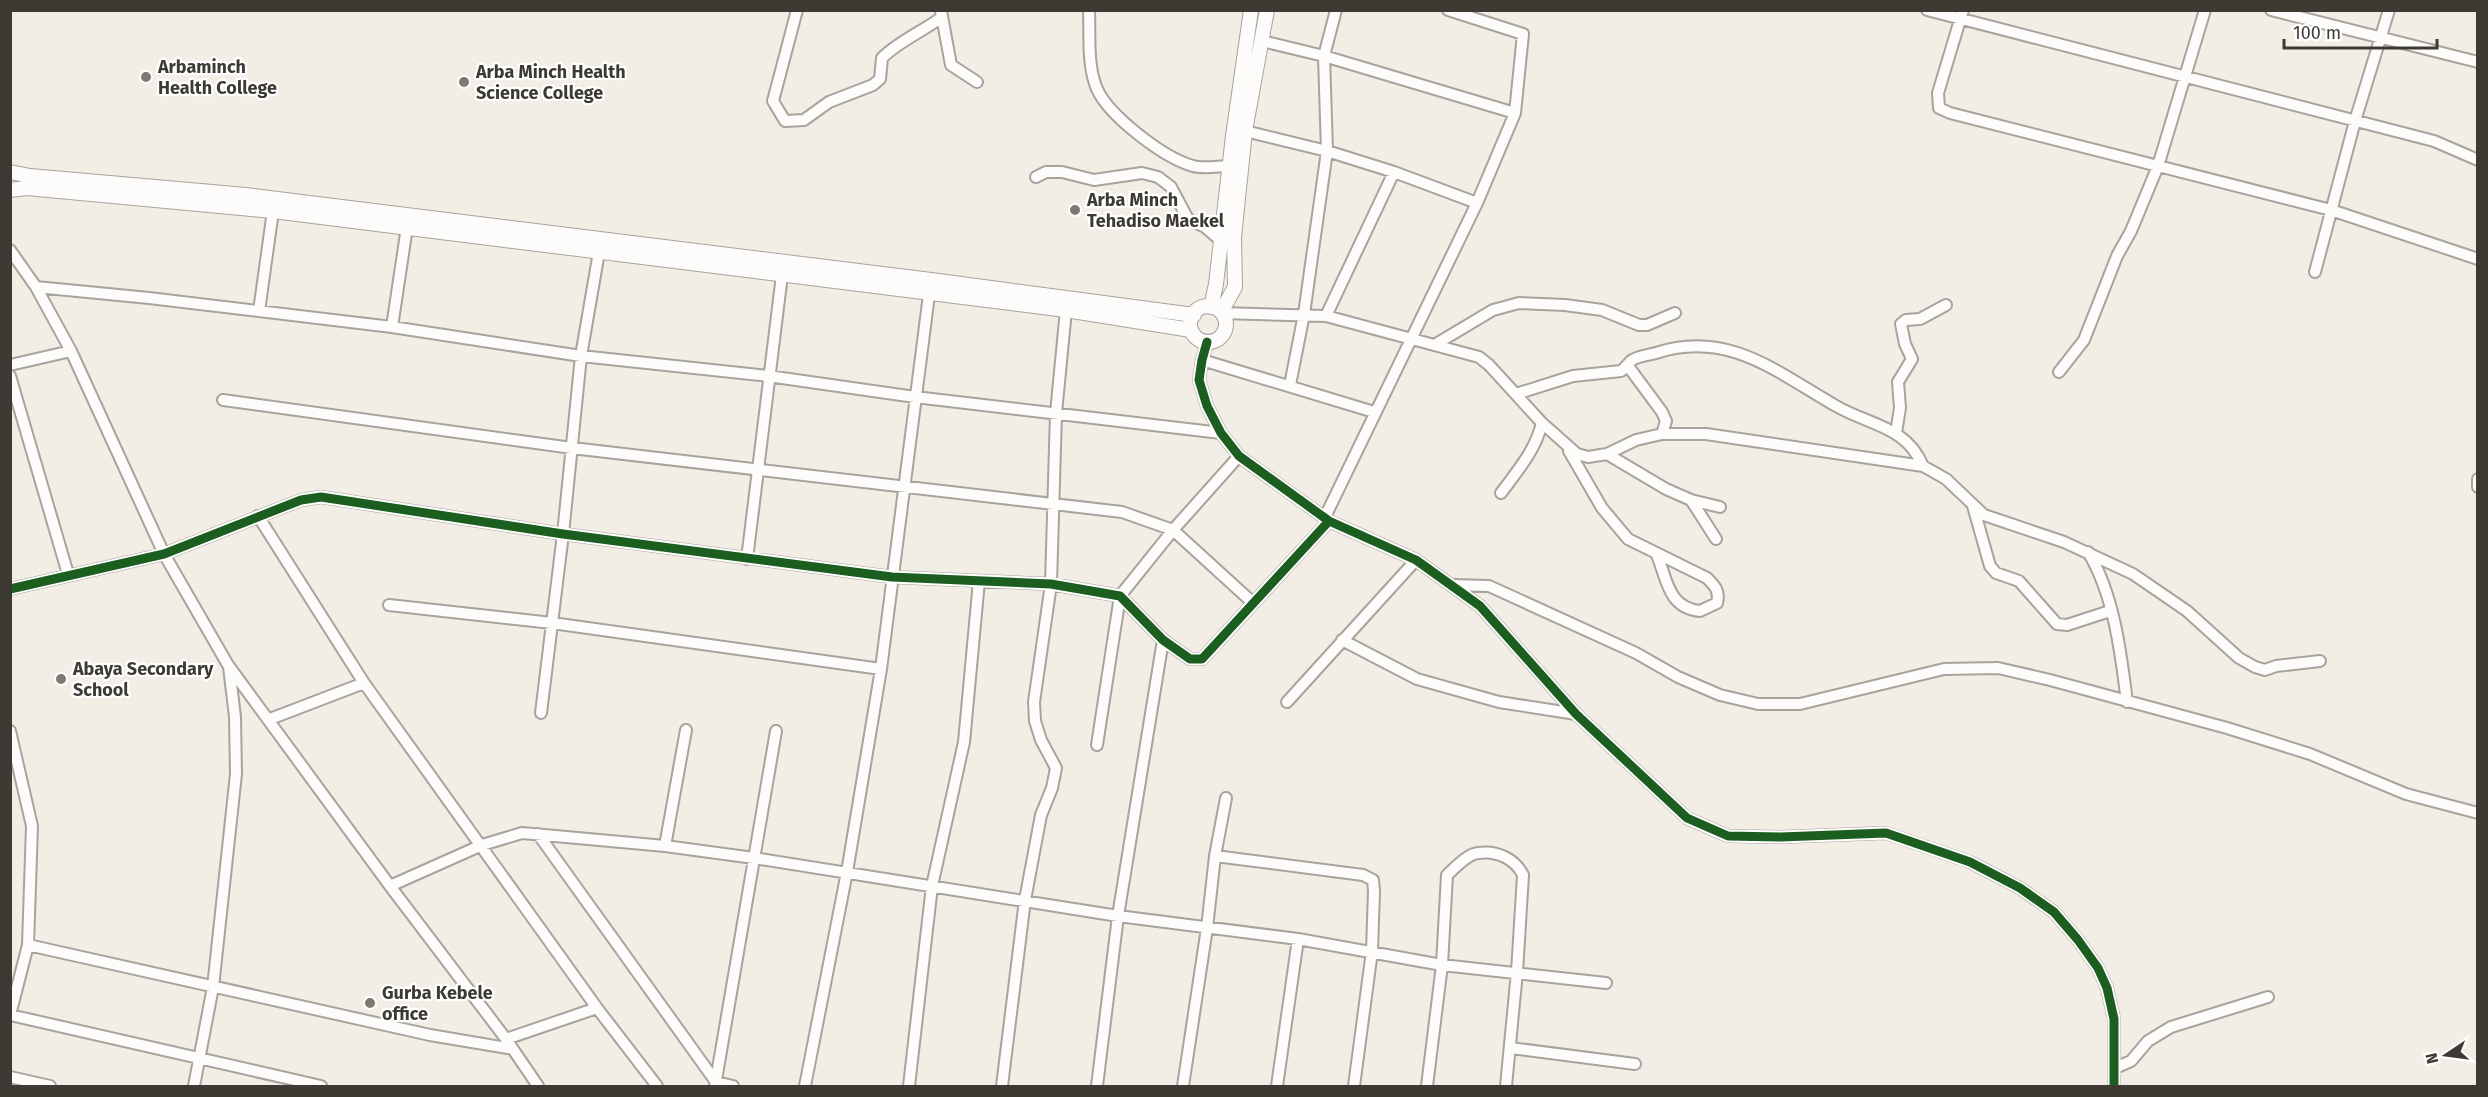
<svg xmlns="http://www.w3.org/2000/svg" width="2488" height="1097" viewBox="0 0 2488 1097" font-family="'Fira Sans',sans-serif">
<rect width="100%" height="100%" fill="#f2eee5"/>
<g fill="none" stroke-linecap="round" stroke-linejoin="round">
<defs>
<path id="minor" d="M 797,10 L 773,101 L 785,121 L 804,120 L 829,102 L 873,85 L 880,79 L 882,58 C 899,41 922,32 942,17
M 1089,10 C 1090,35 1087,66 1097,89 C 1109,116 1164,158 1193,166 C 1203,169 1219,166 1230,166
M 1927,10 L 2434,141 L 2478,160
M 1963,10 L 1938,93 L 1939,108 L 1950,113 L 2331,210 L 2478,259
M 2271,10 L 2478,62
M 941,11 L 951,65 L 977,82
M 1262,41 L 1324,56 L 1515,113
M 1245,131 L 1327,151 L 1394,172 L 1477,203
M 1036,177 L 1046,172 L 1062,172 L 1094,180 L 1142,173 L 1158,177 L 1171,187 L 1188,219 L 1205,227 L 1220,240
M 10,250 L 36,287 L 71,351 L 164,554 L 228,665 L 390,886 L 506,1039 L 538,1086
M 2315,272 L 2355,121 L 2389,10
M 36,287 L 149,298 L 392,327 L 581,356 L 768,376 L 915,397 L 1221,433
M 259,311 L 273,211
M 1222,313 L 1326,316 L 1479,357 L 1489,365 L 1542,423 L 1577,454 L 1588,457 L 1607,454 L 1636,440 L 1662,434 L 1706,434 L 1923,466 L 1946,479 L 1984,515 L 2064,542 L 2133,574 L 2187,611 L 2239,658 L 2255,667 L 2265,670 L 2276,666 L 2320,661
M 1326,316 L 1394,172
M 392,327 L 407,227
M 1207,342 L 1202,360 L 1199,380 L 1207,406 L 1221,433 L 1239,456 L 1329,521 L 1416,560 L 1480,606 L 1576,714 L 1687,818 L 1728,836 L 1781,837 L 1886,833 L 1970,862 L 2020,888 L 2054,912 L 2078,940 L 2098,968 L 2107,988 L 2114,1019 L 2114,1086
M 1436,344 L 1493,310 L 1519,303 L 1565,305 L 1602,310 L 1639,325 L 1647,325 L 1675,313
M 1202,360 L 1374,412
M 10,365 L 71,351
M 1628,366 L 1662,412 L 1666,421 L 1662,434
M 2059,372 L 2084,340 L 2117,256 L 2131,231 L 2158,166 L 2205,10
M 10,376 L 68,574
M 1290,385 L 1304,314 L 1327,151 L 1324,56 L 1336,10
M 1516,394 L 1573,376 L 1621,371 C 1625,368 1627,365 1631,361 C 1636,356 1649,355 1656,353 C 1728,329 1778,373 1836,406 C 1871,426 1906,426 1923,466
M 223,400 L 572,448 L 1122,512 L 1173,530 L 1252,602
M 1896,433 L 1900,408 L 1898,382 L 1912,359 L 1905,344 L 1901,324 L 1906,320 L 1920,319 L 1946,305
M 1569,451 L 1602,508 L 1628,539 L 1707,578 C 1715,586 1720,591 1717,603 L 1700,611 C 1668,608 1667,579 1657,555
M 1607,454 L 1666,489 L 1691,500 L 1720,507
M 2478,479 L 2478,487
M 1501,493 C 1518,470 1535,451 1542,423
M 1691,500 L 1716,539
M 1973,506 L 1990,566 L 1996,573 L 2019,581 L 2057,624 L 2067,625 L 2110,611
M 258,516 L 364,683 L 597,1008 L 657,1086
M 1325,517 L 1477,203 L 1515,113 L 1523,34 L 1448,10
M 2088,552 C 2114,594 2121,654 2127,702
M 747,559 L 782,275
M 1453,585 L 1489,586 L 1636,653 L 1678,677 L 1720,695 L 1758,704 L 1800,704 L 1944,669 L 1998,668 L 2050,680 L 2227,728 L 2310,754 L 2406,794 L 2478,813
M 10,589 L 164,554 L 301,500 L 321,497 L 563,534 L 892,577 L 1051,584 L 1120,596 L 1163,640 L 1190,659 L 1202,659 L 1329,521
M 389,605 L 552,623 L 881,669
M 1342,640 L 1417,679 L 1499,702 L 1576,714
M 1287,702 L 1416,560
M 541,713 L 563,534 L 581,356 L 599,252
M 270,719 L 364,683
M 10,731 L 32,826 L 28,945 L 10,1015
M 1097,745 L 1120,596 L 1173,530 L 1239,456
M 538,834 L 716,1082 L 733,1086
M 665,846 L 686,730
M 1215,856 L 1363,875 L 1373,880 L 1374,891 L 1372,951 L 1354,1086
M 390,886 L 482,845 L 522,833 L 665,846 L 754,858 L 1118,916 L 1298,939 L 1442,965 L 1606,983
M 28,945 L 430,1035 L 513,1049
M 10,1015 L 321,1086
M 506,1039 L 597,1008
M 1511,1048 L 1635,1064
M 2115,1068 L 2131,1061 L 2148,1041 L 2171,1027 L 2268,997
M 10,1077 L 50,1086
M 194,1086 L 213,987 L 236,774 L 235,717 L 229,667
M 715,1086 L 776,731
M 805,1086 L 847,872 L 881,669 L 930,287
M 909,1086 L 932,886 L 964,742 L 979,581
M 1002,1086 L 1025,900 L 1041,815 L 1052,788 L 1056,768 L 1041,740 L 1035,721 L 1034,702 L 1051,584 L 1056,413 L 1066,310
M 1097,1086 L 1118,916 L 1163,640
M 1183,1086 L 1207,928 L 1215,856 L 1226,798
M 1277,1086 L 1298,939
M 1427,1086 L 1442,965 L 1447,875 C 1455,868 1467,854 1478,853 C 1497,850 1515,859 1523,875 L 1517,972 L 1506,1086"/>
<path id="major" d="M 10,172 L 30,176 L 246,195 L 931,280 L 1194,315
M 10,190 L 27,188 L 273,211 L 1066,310 L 1191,330
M1190 324a18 18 0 1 1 36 0a18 18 0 1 1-36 0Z
M 1211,307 L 1216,284 L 1233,136 L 1251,10
M 1221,312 L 1235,287 L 1234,237 L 1245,131 L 1267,10"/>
</defs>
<use href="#minor" stroke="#a7a39d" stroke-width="14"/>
<use href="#major" stroke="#a7a39d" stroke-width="16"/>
<use href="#minor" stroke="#fdfcfb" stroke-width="10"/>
<use href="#major" stroke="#fdfcfb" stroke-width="14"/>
<defs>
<path id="cycleway" d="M 1207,342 L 1202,360 L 1199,380 L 1207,406 L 1221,433 L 1239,456 L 1329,521 L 1416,560 L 1480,606 L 1576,714 L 1687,818 L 1728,836 L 1781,837 L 1886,833 L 1970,862 L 2020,888 L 2054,912 L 2078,940 L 2098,968 L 2107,988 L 2114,1019 L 2114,1086
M 10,589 L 164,554 L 301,500 L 321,497 L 563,534 L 892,577 L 1051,584 L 1120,596 L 1163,640 L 1190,659 L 1202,659 L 1329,521"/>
</defs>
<use href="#cycleway" stroke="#fff" stroke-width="13"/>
<use href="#cycleway" stroke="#1b5e20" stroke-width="9"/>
</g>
<g fill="#7c7972" stroke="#fff" stroke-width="2">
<circle cx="146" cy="77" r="6"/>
<circle cx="464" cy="82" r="6"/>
<circle cx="1075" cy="210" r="6"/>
<circle cx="61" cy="679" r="6"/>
<circle cx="370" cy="1003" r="6"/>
</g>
<g text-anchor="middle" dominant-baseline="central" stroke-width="4.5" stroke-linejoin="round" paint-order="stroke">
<g font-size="18" font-weight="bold" fill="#3d3a34" stroke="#fff" text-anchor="start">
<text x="158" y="67">Arbaminch<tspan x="158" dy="21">Health College</tspan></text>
<text x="476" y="72">Arba Minch Health<tspan x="476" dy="21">Science College</tspan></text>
<text x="1087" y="200">Arba Minch<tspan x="1087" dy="21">Tehadiso Maekel</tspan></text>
<text x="73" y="669">Abaya Secondary<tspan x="73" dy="21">School</tspan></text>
<text x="382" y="993">Gurba Kebele<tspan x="382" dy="21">office</tspan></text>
</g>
</g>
<rect width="2488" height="1097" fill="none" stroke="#3d3a34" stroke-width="24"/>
<g transform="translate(2446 1055) rotate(257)" stroke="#ffffff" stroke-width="4.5" paint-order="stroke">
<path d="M0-4.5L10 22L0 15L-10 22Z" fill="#3d3a34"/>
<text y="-9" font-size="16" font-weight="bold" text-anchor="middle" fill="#3d3a34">N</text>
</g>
<path d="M2284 39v9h153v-9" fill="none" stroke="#3d3a34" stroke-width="3"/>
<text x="2293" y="39" font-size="18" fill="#3d3a34" stroke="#ffffff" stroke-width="4.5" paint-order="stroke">100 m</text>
</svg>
